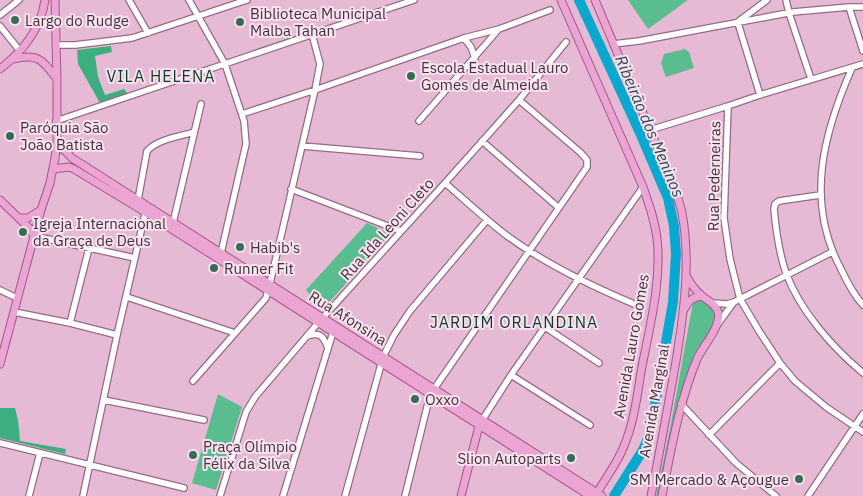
<svg xmlns="http://www.w3.org/2000/svg" width="863" height="496" viewBox="0 0 863 496" font-family="'IBM Plex Sans',sans-serif">
<rect width="100%" height="100%" fill="#e6bad4"/>
<path fill="#59bd90" d="M 628,0 L 688,0 L 648,29 Z
M 685,49 L 689,52 L 694,68 L 666,77 L 661,63 L 664,54 Z
M 367,223 L 390,234 L 323,309 L 306,290 Z
M 696,300 L 701,300 L 711,305 L 715,311 L 717,318 L 714,325 L 695,353 L 686,376 L 679,400 L 659,496 L 656,496 L 670,429 L 693,302 Z
M 218,394 L 242,407 L 216,490 L 192,483 Z"/>
<path fill="#3cae7f" d="M 111,46 L 112,52 L 95,56 L 98,77 L 105,95 L 124,89 L 128,94 L 100,103 L 78,64 L 77,50 Z
M 0,408 L 15,408 L 18,420 L 20,441 L 66,449 L 65,454 L 0,438 Z"/>
<g fill="none" stroke-linecap="round" stroke-linejoin="round">
<path stroke="#0aa8ce" stroke-width="10" d="M 579,0 L 641,135 L 668,198 L 674,226 L 676,254 L 673,302 L 650,434 L 643,450 L 614,496"/>
<defs>
<path id="minor" d="M 129,0 L 148,33
M 189,0 L 225,64 L 244,121 L 246,144 L 221,253
M 786,0 L 789,13 L 811,79
M 849,7 L 863,51
M 0,15 L 19,0
M 739,21 L 767,0
M 738,23 L 760,95
M 0,26 L 20,51
M 464,38 L 471,47 L 475,58
M 613,44 L 639,41 L 793,12 L 849,7 L 863,7
M 56,45 L 75,45 L 132,38 L 247,0
M 852,68 C 823,134 805,202 841,269 C 847,282 853,294 863,305
M 728,106 L 724,218 L 730,259 L 740,299 L 759,331 L 780,363 L 795,381 L 826,407 L 863,432
M 242,114 L 315,90 L 464,38 L 499,29 L 550,10
M 56,121 L 414,0
M 419,121 L 498,30
M 650,130 L 728,106 L 760,95 L 863,64
M 482,141 L 559,208
M 302,146 L 420,156
M 445,183 C 465,200 485,219 506,235 C 545,264 589,285 634,304
M 291,189 L 401,231
M 820,195 L 779,201 L 775,204 L 774,209 C 776,231 779,253 786,273 C 800,311 833,348 863,373
M 138,200 L 147,151 C 158,139 178,137 194,132
M 173,223 L 201,104
M 34,236 L 135,258
M 0,290 L 17,298
M 127,297 L 235,333
M 713,303 L 727,304 L 734,302 L 787,275 L 832,252
M 14,312 L 70,323 L 117,335
M 70,323 L 89,248
M 717,325 L 734,302
M 545,327 L 599,363
M 307,336 C 321,332 323,336 328,348
M 511,375 L 590,425
M 193,381 L 266,298 L 271,279 L 315,90 L 320,64 L 312,34
M 104,400 L 204,420
M 681,404 L 736,463 L 776,496
M 481,422 L 511,375 L 643,187
M 709,435 L 780,363
M 0,443 L 184,488
M 29,496 L 40,453
M 83,496 L 117,335 L 146,210
M 220,496 L 246,412 L 255,397 L 318,323 L 445,183 L 519,100 L 566,42
M 283,496 L 333,332
M 345,496 L 383,357 L 394,335 L 410,311 L 487,220
M 405,496 L 430,395 L 434,389 L 587,167 L 587,160 L 581,153 L 519,100
M 808,496 L 863,414"/>
<path id="major" d="M 561,0 L 643,187 C 649,204 655,221 657,239 C 662,282 649,329 641,372 C 637,397 634,422 624,446 C 617,464 605,479 595,496
M 595,0 L 673,184 C 676,193 680,203 682,213 C 691,262 684,312 676,361 C 668,406 660,451 651,496
M 13,59 C 39,53 42,60 57,79
M 0,69 C 22,52 41,29 45,0
M 57,143 L 72,158 L 602,496
M 53,169 L 69,167 L 74,169 L 145,212 L 590,496
M 0,200 L 29,228 L 34,236
M 19,218 L 28,218 L 41,210
M 685,308 C 689,300 693,297 702,296
M 0,364 L 41,210 L 50,183 L 55,158 L 57,143 L 57,79 L 55,0
M 461,496 L 479,426
M 662,496 C 671,450 679,403 697,359 C 703,346 722,326 718,312 C 715,303 708,301 702,296 C 695,290 690,283 686,275"/>
</defs>
<use href="#minor" stroke="#946c84" stroke-width="8"/>
<use href="#major" stroke="#a7558b" stroke-width="9"/>
<use href="#minor" stroke="#fff" stroke-width="5.5"/>
<use href="#major" stroke="#eba5d3" stroke-width="7"/>
</g>
<g fill="#356c53" stroke="#f9e2f0" stroke-width="2">
<circle cx="15" cy="20" r="5"/>
<circle cx="240" cy="22" r="5"/>
<circle cx="411" cy="76" r="5"/>
<circle cx="10" cy="136" r="5"/>
<circle cx="23" cy="232" r="5"/>
<circle cx="240" cy="247" r="5"/>
<circle cx="214" cy="268" r="5"/>
<circle cx="415" cy="399" r="5"/>
<circle cx="193" cy="455" r="5"/>
<circle cx="571" cy="458" r="5"/>
<circle cx="799" cy="479" r="5"/>
</g>
<g text-anchor="middle" dominant-baseline="central" stroke-width="4" stroke-linejoin="round" paint-order="stroke">
<g font-size="15" fill="#42313b" stroke="#f9e2f0" text-anchor="start">
<text x="250" y="13">Biblioteca Municipal<tspan x="250" dy="17">Malba Tahan</tspan></text>
<text x="25" y="20">Largo do Rudge</text>
<text x="421" y="67">Escola Estadual Lauro<tspan x="421" dy="17">Gomes de Almeida</tspan></text>
<text x="20" y="127">Paróquia São<tspan x="20" dy="17">João Batista</tspan></text>
<text x="33" y="223">Igreja Internacional<tspan x="33" dy="17">da Graça de Deus</tspan></text>
<text x="250" y="247">Habib's</text>
<text x="224" y="268">Runner Fit</text>
<text x="425" y="399">Oxxo</text>
<text x="203" y="446">Praça Olímpio<tspan x="203" dy="17">Félix da Silva</tspan></text>
<text x="561" y="458" text-anchor="end">Slion Autoparts</text>
<text x="789" y="479" text-anchor="end">SM Mercado &amp; Açougue</text>
</g>
<g font-size="15" fill="#42313b" stroke="#f9e2f0">
<text transform="translate(714 176) rotate(-89)">Rua Pederneiras</text>
<text transform="translate(387 229) rotate(-48)">Rua Ida Leoni Cleto</text>
<text transform="translate(348 318) rotate(32)">Rua Afonsina</text>
<text transform="translate(631 346) rotate(-80)">Avenida Lauro Gomes</text>
<text transform="translate(654 401) rotate(-80)">Avenida Marginal</text>
</g>
<g font-size="16" letter-spacing="1" fill="#0e3c29" stroke="#f9e2f0">
<text x="161" y="76">VILA HELENA</text>
<text x="514" y="322">JARDIM ORLANDINA</text>
</g>
<g font-size="16" font-style="italic" fill="#2c4852" stroke="#f9e2f0">
<text transform="translate(650 126) rotate(67)">Ribeirão dos Meninos</text>
</g>
</g>
</svg>
